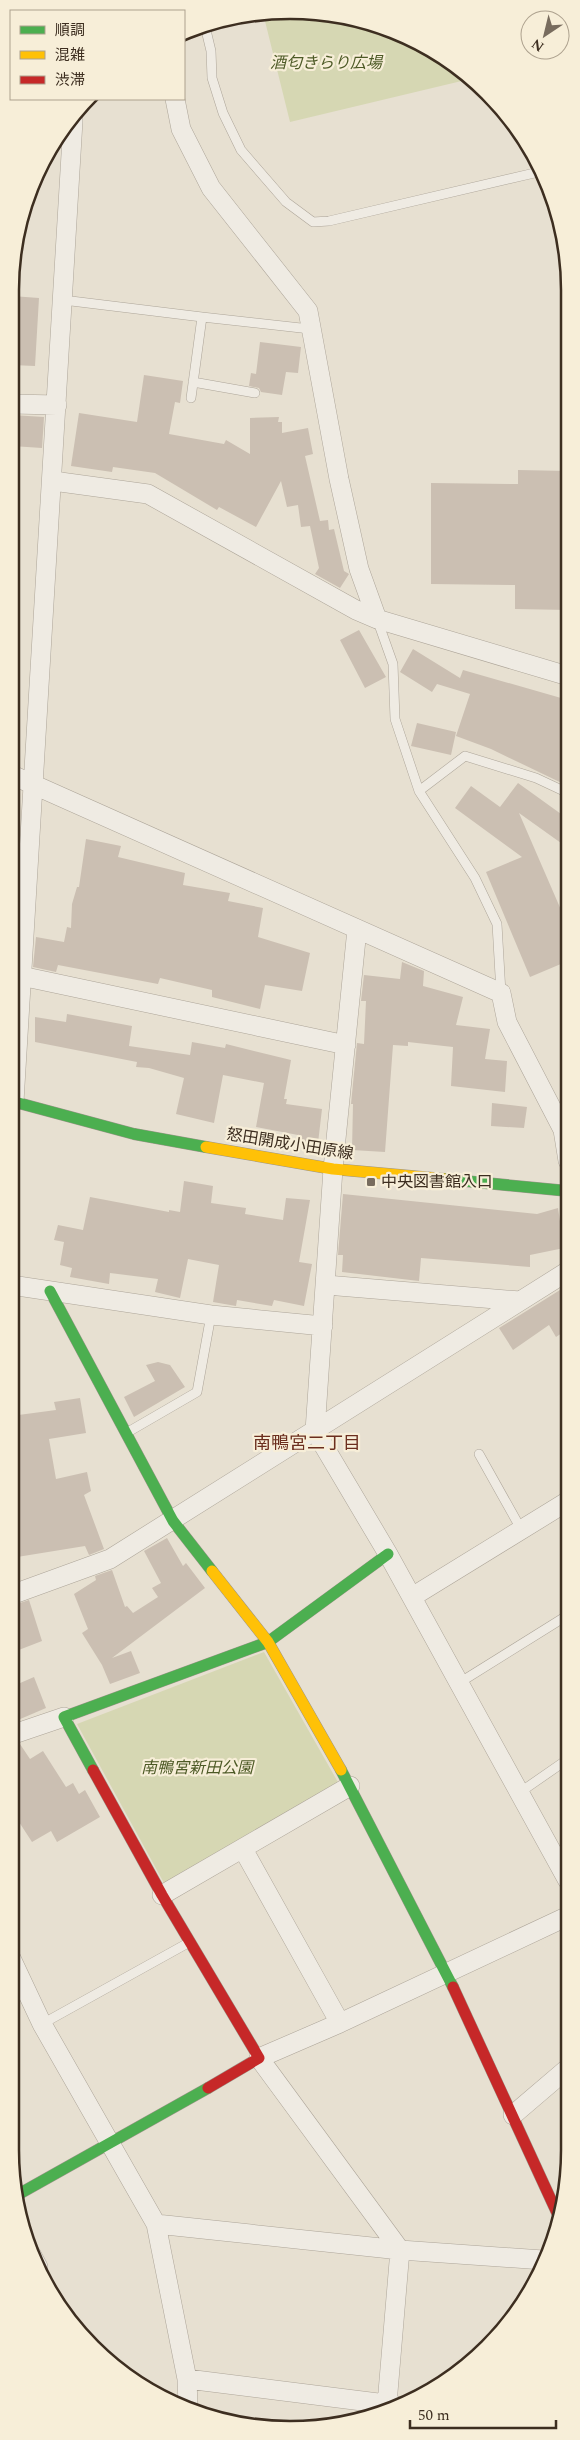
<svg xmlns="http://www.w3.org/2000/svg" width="580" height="2440" viewBox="0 0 580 2440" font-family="Spectral,'Noto Sans JP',serif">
<rect width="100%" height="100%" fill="#e7e0d1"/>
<path fill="#d6d7b3" d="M 327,12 L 414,39 L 470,79 L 290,122 L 264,17 Z
M 264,1652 L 339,1784 L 164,1883 L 77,1724 Z"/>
<path fill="#cbbfb2" d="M 12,296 L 39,298 L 35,366 L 12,365 Z
M 260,342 L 301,347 L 298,373 L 286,372 L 282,395 L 261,392 L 259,388 L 249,386 L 251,373 L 256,374 Z
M 144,375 L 183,381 L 180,403 L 175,402 L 169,434 L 224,444 L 226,440 L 250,454 L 250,418 L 279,417 L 278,422 L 282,422 L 282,433 L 308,428 L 313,454 L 305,456 L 320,521 L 328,520 L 329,530 L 334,529 L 344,571 L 349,574 L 340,588 L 315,574 L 319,568 L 310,526 L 301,527 L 298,505 L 287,507 L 281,481 L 256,527 L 219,507 L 217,510 L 155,473 L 113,467 L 112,472 L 71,466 L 79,413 L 137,422 Z
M 12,415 L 44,417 L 42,448 L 12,446 Z
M 518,470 L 568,471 L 568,610 L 515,609 L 515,585 L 431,584 L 431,483 L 518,484 Z
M 359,630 L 386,677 L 365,688 L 340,640 Z
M 413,649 L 460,678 L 463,670 L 568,700 L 568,728 L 560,754 L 568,758 L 568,786 L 491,749 L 456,736 L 470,694 L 437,684 L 432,692 L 400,672 Z
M 417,723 L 456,732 L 451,755 L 411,746 Z
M 518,783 L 568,819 L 568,848 L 519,813 L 568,926 L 568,961 L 530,977 L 486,872 L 522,857 L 455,808 L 471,786 L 500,807 Z
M 86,839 L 121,846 L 118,857 L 185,873 L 183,885 L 230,893 L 228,901 L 263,908 L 258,937 L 310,953 L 302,991 L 265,985 L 260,1009 L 212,997 L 212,990 L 160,978 L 158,984 L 58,965 L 56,972 L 33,967 L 36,937 L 64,942 L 67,927 L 71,928 L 72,904 L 77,887 L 79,887 Z
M 402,962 L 424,971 L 423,986 L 463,997 L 456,1025 L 490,1029 L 485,1059 L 507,1061 L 505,1092 L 451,1086 L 453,1047 L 408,1042 L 408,1046 L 393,1045 L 385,1152 L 352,1150 L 353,1104 L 351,1104 L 357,1043 L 364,1044 L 366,1001 L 361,1001 L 364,975 L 400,979 Z
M 67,1014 L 132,1026 L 129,1046 L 190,1055 L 192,1042 L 225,1048 L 226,1044 L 291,1060 L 284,1099 L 287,1099 L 286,1104 L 322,1109 L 318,1143 L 296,1141 L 298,1135 L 256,1127 L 264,1083 L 223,1075 L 214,1123 L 176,1114 L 184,1078 L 149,1068 L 136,1067 L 137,1062 L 35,1042 L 35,1017 L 66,1022 Z
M 492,1103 L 527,1107 L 524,1128 L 491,1126 Z
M 184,1181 L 213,1186 L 211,1203 L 246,1208 L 245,1214 L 283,1220 L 286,1198 L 310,1200 L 299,1262 L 312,1264 L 304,1306 L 274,1300 L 272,1306 L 237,1300 L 236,1306 L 213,1302 L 219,1265 L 188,1259 L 180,1298 L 155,1292 L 158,1279 L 110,1273 L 109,1284 L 70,1277 L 72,1268 L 60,1265 L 64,1242 L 54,1240 L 58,1225 L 83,1230 L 90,1197 L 169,1212 L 169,1210 L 180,1212 Z
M 343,1194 L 537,1214 L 558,1208 L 564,1248 L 530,1255 L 530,1267 L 421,1258 L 419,1281 L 342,1272 L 343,1255 L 338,1255 Z
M 568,1285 L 568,1329 L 556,1337 L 549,1325 L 513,1350 L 499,1328 Z
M 158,1362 L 170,1365 L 185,1387 L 134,1417 L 124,1397 L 155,1381 L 146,1365 Z
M 80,1398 L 86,1433 L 49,1439 L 56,1479 L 87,1472 L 91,1491 L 84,1495 L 104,1549 L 89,1555 L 85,1546 L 11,1558 L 11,1416 L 56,1410 L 54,1402 Z
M 167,1538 L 183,1566 L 186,1563 L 205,1588 L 112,1658 L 131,1651 L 140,1673 L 110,1684 L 102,1665 L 82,1633 L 88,1629 L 74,1594 L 96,1580 L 95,1576 L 112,1570 L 125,1607 L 127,1606 L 133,1613 L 158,1597 L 152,1588 L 161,1583 L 144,1551 Z
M 29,1600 L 42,1641 L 11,1653 L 11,1606 Z
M 34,1677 L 46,1708 L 11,1723 L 11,1687 Z
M 20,1744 L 30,1759 L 43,1751 L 66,1787 L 73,1783 L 79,1794 L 85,1790 L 100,1817 L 57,1842 L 51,1831 L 32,1842 L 10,1808 L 11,1746 Z"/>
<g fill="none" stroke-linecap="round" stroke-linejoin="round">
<defs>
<path id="lane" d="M 205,26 L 211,51 L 212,78 L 223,113 L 241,150 L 286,202 L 313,222 L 329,221 L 543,171
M 63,300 L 202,317
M 193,382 L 255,393
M 191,398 L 202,317 L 310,329
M 377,619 L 393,664 L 395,719 L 419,791 L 475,878 L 497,924 L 501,993
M 419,791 L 465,756 L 536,778 L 568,793
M 128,1432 L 197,1392 L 211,1315
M 479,1454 L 521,1529
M 459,1683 L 568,1615
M 519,1793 L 568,1759
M 42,2024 L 188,1943"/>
<path id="street" d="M 175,99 L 181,129 L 211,188 L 308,311 L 339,479 L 359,569 L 377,619 L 568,676
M 12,404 L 57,405
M 53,481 L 148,494 L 356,610 L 377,619
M 12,775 L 501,993 L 507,1022 L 563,1130 L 568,1161
M 357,929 L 333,1169 L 315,1431 L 388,1554 L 568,1881
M 21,976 L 346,1045
M 14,1102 L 73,121
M 11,1285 L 211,1315 L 323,1326
M 326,1285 L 520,1301
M 11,1595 L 110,1559 L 568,1271
M 412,1597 L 568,1501
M 11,1735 L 64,1717
M 243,1849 L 340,2023
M 162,1895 L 350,1786
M 10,1956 L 42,2024 L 156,2224 L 187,2379 L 188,2407
M 513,2115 L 568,2068
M 156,2224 L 400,2250 L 543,2260
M 31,2254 L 38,2267
M 187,2379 L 394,2405
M 387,2404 L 400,2250 L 259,2058 L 340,2023 L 568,1916"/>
<path id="fast" d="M 11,1101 L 134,1134 L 206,1147
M 444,1179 L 568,1191
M 50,1291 L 173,1521 L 212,1571
M 93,1770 L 64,1717 L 268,1642 L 388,1554
M 341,1770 L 453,1987
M 19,2194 L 208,2088"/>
<path id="slow" d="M 206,1147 L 333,1169 L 444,1179
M 212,1571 L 268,1642 L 341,1770"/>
<path id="jam" d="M 93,1770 L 162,1895 L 259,2058 L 208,2088
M 453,1987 L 558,2215"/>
</defs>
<use href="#lane" stroke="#ada599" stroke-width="10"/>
<use href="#street" stroke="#ada599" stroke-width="20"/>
<use href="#fast" stroke="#9c958a" stroke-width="12"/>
<use href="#slow" stroke="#9c958a" stroke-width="12"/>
<use href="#jam" stroke="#9c958a" stroke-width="12"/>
<use href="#lane" stroke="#efebe3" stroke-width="9"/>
<use href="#street" stroke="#efebe3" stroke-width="19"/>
<use href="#fast" stroke="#4caf50" stroke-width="11"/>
<use href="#slow" stroke="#ffc107" stroke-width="11"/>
<use href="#jam" stroke="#c62828" stroke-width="11"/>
</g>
<rect fill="#786c5e" stroke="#f7eed8" stroke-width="2" x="366" y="1177" width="10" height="10" rx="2.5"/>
<g text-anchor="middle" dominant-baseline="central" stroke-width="4.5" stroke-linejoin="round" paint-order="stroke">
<g font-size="16" font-style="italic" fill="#4d5a26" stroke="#f7eed8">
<text x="326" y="63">酒匂きらり広場</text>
<text x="197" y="1768">南鴨宮新田公園</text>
</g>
<g font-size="16" fill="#3d2e20" stroke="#f7eed8">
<text transform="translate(290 1144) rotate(9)">怒田開成小田原線</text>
</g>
<g font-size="16" fill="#3d2e20" stroke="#f7eed8" text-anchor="start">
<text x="381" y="1182">中央図書館入口</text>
</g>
<g font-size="18" fill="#6b2e1e" stroke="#f7eed8">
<text x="307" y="1443">南鴨宮二丁目</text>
</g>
</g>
<path d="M0 0H580V2440H0ZM290 19H290A271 271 0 0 1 561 290V2150A271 271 0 0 1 290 2421H290A271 271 0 0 1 19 2150V290A271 271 0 0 1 290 19Z" fill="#f7eed8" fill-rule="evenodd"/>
<path fill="none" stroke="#3d2e20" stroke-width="2.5" d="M290 19H290A271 271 0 0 1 561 290V2150A271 271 0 0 1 290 2421H290A271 271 0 0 1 19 2150V290A271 271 0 0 1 290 19Z"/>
<rect x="10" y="10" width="175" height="90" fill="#f7eed8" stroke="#ada18e"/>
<rect x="20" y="26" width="25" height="8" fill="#4caf50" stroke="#ada18e"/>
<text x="55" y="35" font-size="15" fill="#3d2e20">順調</text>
<rect x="20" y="51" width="25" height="8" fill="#ffc107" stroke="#ada18e"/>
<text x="55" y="60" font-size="15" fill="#3d2e20">混雑</text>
<rect x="20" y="76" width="25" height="8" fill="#c62828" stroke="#ada18e"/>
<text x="55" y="85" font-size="15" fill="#3d2e20">渋滞</text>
<g transform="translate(545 35) rotate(215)"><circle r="24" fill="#f7eed8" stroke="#ada18e"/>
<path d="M0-4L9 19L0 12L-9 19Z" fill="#786c5e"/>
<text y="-8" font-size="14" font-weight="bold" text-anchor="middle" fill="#3d2e20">N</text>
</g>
<path d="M410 2420v8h146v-8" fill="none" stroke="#3d2e20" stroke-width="2.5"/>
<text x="418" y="2420" font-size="15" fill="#3d2e20" stroke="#f7eed8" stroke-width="4" paint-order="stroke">50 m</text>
</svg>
